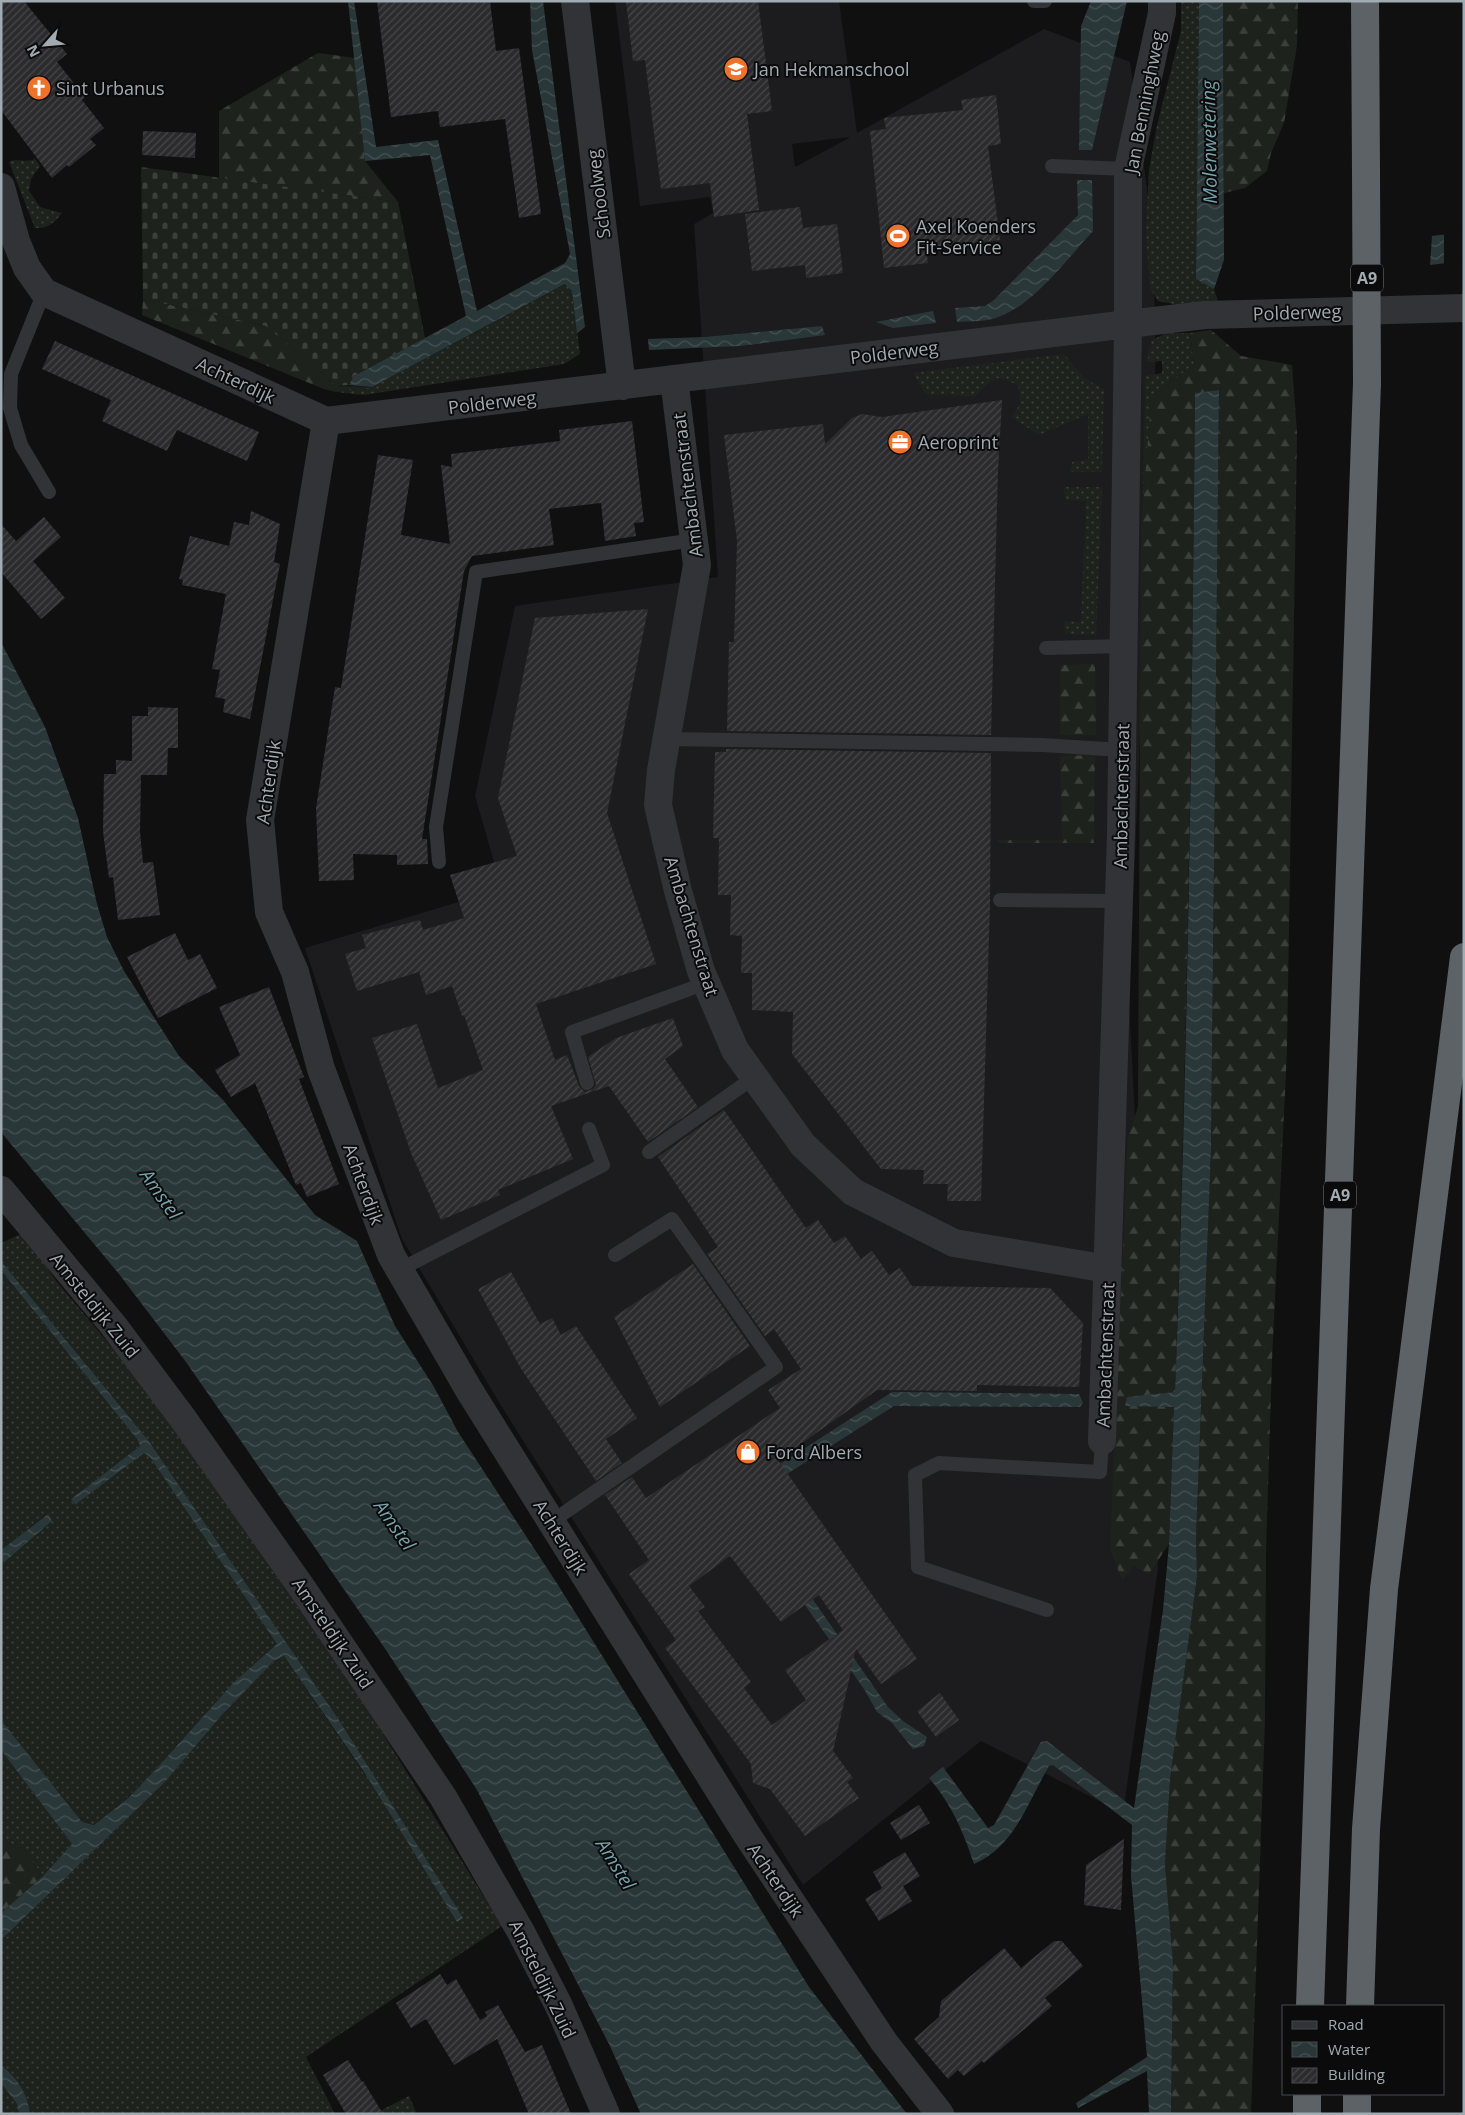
<svg xmlns="http://www.w3.org/2000/svg" width="1465" height="2115" viewBox="0 0 1465 2115" font-family="'Open Sans',sans-serif">
<defs>
<pattern id="grass-dots" width="8" height="8" patternUnits="userSpaceOnUse" patternTransform="scale(1.25)"><rect width="8" height="8" fill="#1d231c"/><path d="M2 2h.1M6 6h.1" fill="none" stroke="#3b403b" stroke-width="1.8" stroke-linecap="round"/></pattern>
<pattern id="forest-firs" width="22" height="20" patternUnits="userSpaceOnUse" patternTransform="scale(1.25)"><rect width="22" height="20" fill="#1d231c"/><path d="M5 1l3.5 6h-7zM16 11l3.5 6h-7z" fill="#3b403b"/></pattern>
<pattern id="cemetery-stones" width="16" height="16" patternUnits="userSpaceOnUse" patternTransform="scale(1.25)"><rect width="16" height="16" fill="#1d231c"/><path d="M2 7V4a2 2 0 0 1 4 0v3zM10 15v-3a2 2 0 0 1 4 0v3z" fill="#3b403b"/></pattern>
<pattern id="water-waves" width="16" height="10" patternUnits="userSpaceOnUse" patternTransform="scale(1.25)"><rect width="16" height="10" fill="#2a3739"/><path d="M0 5q4-4 8 0t8 0" fill="none" stroke="#465153"/></pattern>
<pattern id="building-hatch" width="6" height="6" patternUnits="userSpaceOnUse" patternTransform="scale(1.25)"><rect width="6" height="6" fill="#2b2b2d"/><path d="M-1 1l2-2M0 6l6-6M5 7l2-2" fill="none" stroke="#474749"/></pattern>
</defs>
<rect width="100%" height="100%" fill="#101011"/>
<path fill="#1c1c1e" fill-rule="evenodd" d="M 615,1 L 839,1 L 857,133 L 1044,29 L 1130,62 L 1152,227 L 1156,350 L 1129,1001 L 1158,1568 L 1123,1813 L 981,1741 L 803,1885 L 500,1404 L 402,1239 L 305,948 L 502,889 L 475,796 L 515,606 L 718,577 L 694,224 L 713,213 L 710,197 L 640,206 ZM 849,137 L 849,138 L 795,167 L 792,144 Z"/>
<path fill="url(#grass-dots)" d="M 1181,1 L 1199,1 L 1196,279 L 1214,289 L 1218,302 L 1178,305 L 1158,301 L 1150,288 L 1146,235 L 1149,170 L 1157,125 L 1181,31 Z
M 35,159 L 40,166 L 31,179 L 29,191 L 40,207 L 62,213 C 55,222 48,229 35,228 L 9,162 C 16,158 26,163 35,159 Z
M 566,284 L 572,291 L 580,354 L 564,364 L 364,395 L 336,392 L 372,387 Z
M 1166,333 L 1190,333 L 1194,364 L 1151,398 L 1143,504 L 1145,376 L 1162,373 L 1162,361 L 1147,362 L 1151,341 Z
M 1064,354 L 1084,378 L 1104,389 L 1102,472 L 1070,472 L 1072,462 L 1088,459 L 1088,414 L 1039,435 L 1011,417 L 1020,404 L 1018,385 L 1003,379 L 994,378 L 975,396 L 926,395 L 913,373 Z
M 1063,487 L 1102,487 L 1096,635 L 1065,634 L 1064,621 L 1081,622 L 1086,501 L 1066,500 Z
M 23,1233 L 57,1282 L 137,1377 L 243,1526 L 375,1721 L 502,1926 L 306,2057 L 335,2114 L 30,2114 C 28,2094 17,2077 1,2065 L 1,1940 L 165,1782 L 221,1716 L 274,1661 L 284,1656 L 367,1778 L 337,1717 L 148,1440 L 1,1261 L 1,1243 Z
M 1,1270 L 137,1439 L 140,1446 L 71,1499 L 75,1505 L 144,1453 L 151,1457 L 277,1644 L 234,1682 L 157,1768 L 127,1798 L 94,1825 L 82,1822 L 1,1720 L 1,1565 L 52,1521 L 47,1514 L 1,1550 Z
M 1,1750 L 72,1844 L 43,1876 L 22,1848 L 1,1840 Z
M 1,2083 L 17,2104 L 19,2114 L 1,2114 Z
M 409,2096 L 417,2114 L 374,2114 Z"/>
<path fill="url(#forest-firs)" d="M 1223,1 L 1298,1 L 1297,45 L 1284,123 L 1271,153 L 1267,171 L 1245,188 L 1224,193 Z
M 318,53 L 355,58 L 365,161 L 398,202 L 219,178 L 219,111 Z
M 143,299 L 266,326 L 336,386 L 372,387 L 336,392 L 324,389 L 142,315 Z
M 1211,330 L 1241,356 L 1292,365 L 1297,433 L 1287,1050 L 1272,1360 L 1266,1553 L 1265,1719 L 1251,2114 L 1171,2114 L 1173,1963 L 1165,1864 L 1170,1780 L 1197,1577 L 1196,1538 L 1211,1150 L 1219,390 L 1195,393 C 1192,726 1187,1059 1175,1392 L 1127,1397 L 1125,1405 L 1174,1407 L 1169,1544 L 1149,1574 L 1134,1566 L 1122,1580 L 1110,1548 L 1128,1137 L 1138,1107 L 1141,535 L 1151,398 L 1194,364 L 1190,333 Z
M 1095,664 L 1096,735 L 1060,735 L 1060,665 Z
M 1095,755 L 1094,843 L 997,843 L 997,840 L 1062,840 L 1060,756 Z
M 1,1840 L 22,1848 L 43,1876 L 1,1913 Z"/>
<path fill="url(#cemetery-stones)" d="M 141,167 L 398,202 L 425,338 L 354,376 L 349,385 L 336,386 L 266,326 L 143,299 Z"/>
<path fill="url(#water-waves)" d="M 348,1 L 354,1 L 376,147 L 438,140 L 477,311 L 565,263 L 570,254 L 532,50 L 530,1 L 543,1 L 585,327 L 577,333 L 572,291 L 565,284 L 372,387 L 349,385 L 354,376 L 466,316 L 430,155 L 365,161 Z
M 1091,1 L 1127,1 L 1092,150 L 1079,150 L 1081,26 Z
M 1199,1 L 1223,1 L 1224,260 L 1214,289 L 1196,279 Z
M 1077,180 L 1092,180 L 1093,231 C 1067,259 1030,310 992,319 C 981,322 968,321 957,322 L 955,308 L 985,306 L 994,300 L 1078,215 Z
M 1464,232 L 1464,261 L 1430,265 L 1432,236 Z
M 933,311 L 936,323 L 893,328 L 876,322 Z
M 822,326 L 825,335 L 740,346 L 649,350 L 648,339 L 705,337 Z
M 1219,390 L 1211,1150 L 1196,1538 L 1197,1577 L 1170,1780 L 1165,1864 L 1173,1963 L 1171,2114 L 1149,2114 L 1147,2071 L 1078,2108 L 1076,2103 L 1147,2057 L 1131,1876 L 1132,1825 L 1053,1765 L 1049,1766 C 1028,1801 1015,1847 974,1864 C 963,1831 952,1805 929,1778 L 943,1767 L 988,1828 L 994,1825 L 1041,1742 L 1047,1741 L 1134,1808 L 1163,1610 L 1169,1544 L 1174,1407 L 1125,1406 L 1127,1397 L 1175,1392 C 1188,1059 1192,726 1195,393 Z
M 1,642 L 45,727 L 78,818 L 97,904 L 107,937 L 124,971 L 179,1056 L 223,1100 L 315,1215 L 357,1241 L 395,1326 L 434,1387 L 458,1432 L 558,1585 L 809,1987 L 907,2114 L 641,2114 L 609,2044 L 477,1790 L 386,1650 L 186,1362 L 119,1274 L 1,1132 Z
M 1,1261 L 148,1440 L 337,1717 L 463,1918 L 457,1922 L 368,1778 L 284,1656 L 274,1661 L 221,1716 L 165,1782 L 1,1940 L 1,1913 L 43,1876 L 72,1844 L 1,1750 L 1,1720 L 82,1822 L 94,1825 L 128,1798 L 157,1768 L 234,1682 L 277,1644 L 150,1457 L 144,1453 L 75,1505 L 71,1499 L 140,1446 L 137,1439 L 1,1270 Z
M 892,1392 L 1079,1394 L 1083,1403 L 1080,1407 L 894,1406 L 746,1500 L 746,1504 L 888,1707 L 903,1721 L 927,1737 L 924,1746 L 913,1749 L 892,1723 L 877,1712 L 864,1689 L 729,1497 Z
M 48,1514 L 52,1521 L 1,1565 L 1,1550 Z
M 1,2065 C 17,2077 28,2094 30,2114 L 19,2114 L 17,2104 L 1,2083 Z"/>
<path fill="#101011" d="M 1464,230 L 1464,263 L 1444,266 L 1444,232 Z"/>
<path fill="url(#building-hatch)" fill-rule="evenodd" d="M 1,1 L 24,1 L 36,16 L 67,54 L 57,62 L 85,97 L 82,100 L 104,128 L 90,139 L 96,145 L 69,167 L 67,165 L 52,178 L 1,110 Z
M 377,1 L 490,1 L 496,51 L 519,48 L 541,214 L 519,218 L 505,119 L 440,127 L 438,111 L 391,117 Z
M 626,1 L 758,1 L 772,111 L 747,114 L 759,210 L 714,217 L 710,183 L 661,189 L 645,60 L 633,61 Z
M 996,95 L 1001,144 L 988,146 L 1000,240 L 926,249 L 928,263 L 884,268 L 870,131 L 886,129 L 884,118 L 963,110 L 961,100 Z
M 143,131 L 196,133 L 195,158 L 142,155 Z
M 800,207 L 803,228 L 837,224 L 843,273 L 806,278 L 805,265 L 752,271 L 745,214 Z
M 55,341 L 259,432 L 247,461 L 177,430 L 167,451 L 102,421 L 111,400 L 42,369 Z
M 1002,400 L 998,471 L 991,735 L 727,731 L 729,642 L 734,642 L 737,541 L 724,435 L 823,424 L 825,444 L 852,418 L 862,414 L 882,417 Z
M 632,421 L 644,522 L 634,523 L 636,536 L 605,541 L 601,503 L 549,509 L 554,545 L 472,556 L 464,571 L 422,839 L 427,839 L 428,864 L 397,865 L 397,855 L 353,854 L 354,880 L 319,881 L 316,808 L 335,687 L 341,688 L 378,455 L 413,460 L 401,535 L 450,544 L 441,465 L 452,467 L 451,454 L 560,441 L 559,430 Z
M 251,511 L 280,524 L 274,562 L 280,564 L 250,719 L 223,712 L 225,699 L 215,697 L 220,670 L 212,669 L 226,594 L 182,585 L 183,580 L 179,579 L 190,536 L 229,546 L 234,522 L 249,525 Z
M 44,517 L 61,537 L 33,561 L 65,598 L 41,619 L 1,572 L 1,524 L 16,541 Z
M 648,609 L 607,813 L 656,964 L 536,1004 L 555,1060 L 567,1055 L 579,1086 L 585,1092 L 593,1089 L 596,1085 L 588,1057 L 616,1038 L 673,1018 L 683,1046 L 665,1059 L 698,1107 L 648,1142 L 609,1086 L 551,1106 L 573,1159 L 498,1190 L 500,1195 L 441,1220 L 411,1153 L 372,1038 L 417,1024 L 438,1088 L 483,1070 L 464,1015 L 462,1016 L 452,986 L 426,995 L 419,972 L 357,991 L 345,954 L 366,948 L 362,935 L 420,920 L 423,930 L 464,918 L 450,875 L 517,856 L 498,798 L 535,618 Z
M 148,707 L 178,708 L 178,748 L 168,748 L 167,775 L 141,775 L 140,832 L 143,863 L 153,862 L 160,915 L 118,920 L 113,877 L 109,878 L 103,831 L 104,774 L 116,774 L 116,760 L 132,761 L 132,716 L 148,716 Z
M 726,749 L 991,753 L 990,904 L 981,1201 L 947,1201 L 948,1184 L 923,1184 L 924,1170 L 881,1169 L 792,1054 L 793,1012 L 752,1010 L 752,973 L 741,973 L 742,936 L 730,935 L 731,895 L 718,895 L 719,838 L 713,838 L 715,752 L 726,752 Z
M 175,933 L 188,960 L 200,954 L 217,988 L 158,1018 L 127,957 Z
M 269,987 L 304,1077 L 299,1079 L 339,1184 L 307,1197 L 301,1183 L 296,1185 L 255,1083 L 231,1097 L 215,1070 L 240,1055 L 219,1007 Z
M 724,1110 L 806,1228 L 818,1220 L 834,1243 L 845,1236 L 861,1259 L 872,1251 L 889,1275 L 900,1268 L 912,1286 L 1050,1288 L 1083,1323 L 1079,1387 L 977,1385 L 977,1391 L 877,1390 L 778,1460 L 917,1659 L 881,1684 L 856,1649 L 833,1751 L 853,1778 L 847,1782 L 859,1798 L 805,1836 L 770,1789 L 753,1783 L 751,1764 L 665,1648 L 676,1640 L 629,1574 L 649,1560 L 605,1495 L 632,1477 L 646,1498 L 780,1408 L 768,1390 L 801,1369 L 774,1329 L 765,1336 L 707,1254 L 718,1247 L 658,1157 ZM 730,1556 L 781,1622 L 819,1595 L 843,1630 L 785,1670 L 806,1700 L 772,1725 L 744,1688 L 751,1682 L 698,1611 L 705,1607 L 689,1586 Z
M 693,1264 L 750,1346 L 660,1407 L 614,1317 Z
M 511,1272 L 540,1324 L 552,1318 L 561,1335 L 576,1326 L 637,1418 L 606,1439 L 622,1463 L 596,1481 L 520,1367 L 478,1289 Z
M 940,1693 L 959,1720 L 936,1737 L 917,1711 Z
M 919,1805 L 930,1823 L 901,1840 L 890,1823 Z
M 1124,1839 L 1121,1910 L 1084,1905 L 1086,1865 Z
M 905,1852 L 920,1876 L 903,1886 L 912,1901 L 879,1921 L 865,1899 L 882,1888 L 873,1872 Z
M 1054,1941 L 1062,1941 L 1083,1966 L 1045,1998 L 1052,2006 L 984,2063 L 982,2061 L 964,2076 L 958,2070 L 948,2079 L 914,2039 L 939,2017 L 941,2001 L 1004,1948 L 1021,1968 Z
M 440,1974 L 447,1985 L 456,1979 L 480,2020 L 487,2016 L 485,2012 L 498,2005 L 525,2052 L 542,2045 L 571,2114 L 529,2114 L 497,2039 L 454,2065 L 426,2019 L 411,2028 L 396,2003 Z
M 348,2060 L 362,2082 L 363,2081 L 383,2114 L 346,2114 L 323,2075 Z"/>
<g fill="none" stroke-linecap="round" stroke-linejoin="round">
<path stroke="#313336" stroke-width="14" d="M 1034,1 L 1045,1
M 1052,166 L 1128,169
M 44,292 L 11,374 L 10,408 L 21,445 L 49,492
M 1046,648 L 1124,646
M 667,739 L 1042,745 L 1122,750
M 439,862 L 436,827 L 476,572 L 694,540
M 1000,900 L 1119,901
M 587,1083 L 572,1032 L 706,983
M 649,1152 L 753,1078
M 399,1270 L 603,1165 L 589,1129
M 551,1522 L 776,1367 L 672,1219 L 615,1255
M 1047,1610 L 918,1567 L 915,1475 L 939,1463 L 1100,1472 L 1102,1441"/>
<path stroke="#313336" stroke-width="28" d="M 575,1 L 622,386
M 1,187 L 16,241 L 27,268 L 44,292 L 326,421
M 674,379 L 697,565 L 661,770 L 658,805 L 678,891 L 701,971 L 735,1050 L 803,1145 L 853,1192 L 954,1243 L 1108,1269
M 326,421 L 1128,324 L 1121,833 L 1102,1441
M 326,421 L 260,820 L 269,912 L 295,972 L 321,1069 L 391,1255 L 469,1390 L 747,1835 L 884,2042 L 940,2114
M 1,1190 L 113,1325 L 184,1420 L 302,1588 L 443,1797 L 521,1932 L 559,2006 L 606,2114"/>
<path stroke="#313336" stroke-width="28" d="M 1162,1 L 1162,13 L 1128,169 L 1128,324 L 1205,315 L 1464,308"/>
<path stroke="#5d6267" stroke-width="28" d="M 1365,1 L 1366,173
M 1310,2006 L 1367,383
M 1360,2006 L 1366,1829 L 1384,1589 L 1464,957
M 1307,2094 L 1307,2114
M 1357,2094 L 1357,2114"/>
<path stroke="#5d6267" stroke-width="28" d="M 1366,173 L 1367,383"/>
</g>
<defs>
<symbol id="school-disc" viewBox="-11 -11 22 22"><circle r="9.5" fill="#ed722c" stroke="#0b0b0c"/><path d="M0-5L7-2L0 1L-7-2ZM-4 1L0 2.5L4 1V4Q0 6-4 4Z" fill="#fff"/></symbol>
<symbol id="church-disc" viewBox="-11 -11 22 22"><circle r="9.5" fill="#ed722c" stroke="#0b0b0c"/><path d="M-1.2-6h2.4v3.5h3.3v2.4h-3.3V6h-2.4V-.1h-3.3v-2.4h3.3Z" fill="#fff"/></symbol>
<symbol id="stadium-disc" viewBox="-11 -11 22 22"><circle r="9.5" fill="#ed722c" stroke="#0b0b0c"/><path d="M0-5a6.5 5 0 1 0 0 10a6.5 5 0 1 0 0-10ZM-3.5-1.8h7v3.6h-7Z" fill="#fff"/></symbol>
<symbol id="office-disc" viewBox="-11 -11 22 22"><circle r="9.5" fill="#ed722c" stroke="#0b0b0c"/><path d="M-6-3h4V-5.5h4V-3h4V5H-6ZM-1-4.5V-3h2v-1.5ZM-6 0V1H6V0Z" fill="#fff"/></symbol>
<symbol id="shop-disc" viewBox="-11 -11 22 22"><circle r="9.5" fill="#ed722c" stroke="#0b0b0c"/><path d="M-5-2.5h2.3a2.7 3.5 0 0 1 5.4 0H5L5.5 6h-11ZM-1.5-2.5h3a1.5 2.3 0 0 0-3 0Z" fill="#fff"/></symbol>
</defs>
<g fill-rule="evenodd">
<use href="#school-disc" x="722" y="55" width="28" height="28"/>
<use href="#church-disc" x="25" y="74" width="28" height="28"/>
<use href="#stadium-disc" x="884" y="222" width="28" height="28"/>
<use href="#office-disc" x="886" y="428" width="28" height="28"/>
<use href="#shop-disc" x="734" y="1438" width="28" height="28"/>
</g>
<g text-anchor="middle" dominant-baseline="central" stroke-width="4" stroke-linejoin="round" paint-order="stroke">
<g fill="#0b0b0c" stroke="#747b80" stroke-width="1">
<rect x="1351" y="264.5" width="32" height="27" rx="4"/>
<rect x="1324" y="1181.5" width="32" height="27" rx="4"/>
</g>
<g font-size="16" font-weight="bold" fill="#a1abb2">
<text x="1367" y="278">A9</text>
<text x="1340" y="1195">A9</text>
</g>
<g font-size="18" fill="#a1abb2" stroke="#0b0b0c" text-anchor="start">
<text x="754" y="69">Jan Hekmanschool</text>
<text x="56" y="88">Sint Urbanus</text>
<text x="916" y="226">Axel Koenders<tspan x="916" dy="21">Fit-Service</tspan></text>
<text x="918" y="442">Aeroprint</text>
<text x="766" y="1452">Ford Albers</text>
</g>
<g font-size="18" fill="#a1abb2" stroke="#0b0b0c">
<text transform="translate(1144 102) rotate(-79)">Jan Benninghweg</text>
<text transform="translate(598 194) rotate(-97)">Schoolweg</text>
<text transform="translate(1297 312) rotate(-2)">Polderweg</text>
<text transform="translate(894 352) rotate(-7)">Polderweg</text>
<text transform="translate(236 380) rotate(25)">Achterdijk</text>
<text transform="translate(492 402) rotate(-7)">Polderweg</text>
<text transform="translate(687 485) rotate(-97)">Ambachtenstraat</text>
<text transform="translate(268 782) rotate(-82)">Achterdijk</text>
<text transform="translate(1121 796) rotate(-89)">Ambachtenstraat</text>
<text transform="translate(692 926) rotate(73)">Ambachtenstraat</text>
<text transform="translate(364 1184) rotate(70)">Achterdijk</text>
<text transform="translate(95 1305) rotate(51)">Amsteldijk Zuid</text>
<text transform="translate(1105 1355) rotate(-88)">Ambachtenstraat</text>
<text transform="translate(561 1537) rotate(58)">Achterdijk</text>
<text transform="translate(333 1633) rotate(56)">Amsteldijk Zuid</text>
<text transform="translate(776 1880) rotate(56)">Achterdijk</text>
<text transform="translate(543 1979) rotate(64)">Amsteldijk Zuid</text>
</g>
<g font-size="19" font-style="italic" fill="#78a4ad" stroke="#0b0b0c">
<text transform="translate(1209 142) rotate(-91)">Molenwetering</text>
<text transform="translate(161 1194) rotate(55)">Amstel</text>
<text transform="translate(395 1525) rotate(55)">Amstel</text>
<text transform="translate(616 1864) rotate(58)">Amstel</text>
</g>
</g>
<rect width="1465" height="2115" fill="none" stroke="#a1abb2" stroke-width="5"/>
<rect x="1282" y="2005" width="162" height="90" fill="#0b0b0c" stroke="#474b4e"/>
<rect x="1292" y="2021" width="25" height="8" fill="#313336" stroke="#474b4e"/>
<text x="1328" y="2030" font-size="15" fill="#a1abb2">Road</text>
<rect x="1292" y="2042" width="25" height="15" fill="url(#water-waves)" stroke="#474b4e"/>
<text x="1328" y="2055" font-size="15" fill="#a1abb2">Water</text>
<rect x="1292" y="2068" width="25" height="15" fill="url(#building-hatch)" stroke="#474b4e"/>
<text x="1328" y="2080" font-size="15" fill="#a1abb2">Building</text>
<g transform="translate(45 45) rotate(243)" stroke="#0b0b0c" stroke-width="4" paint-order="stroke">
<path d="M0-4L9 19L0 12L-9 19Z" fill="#a1abb2"/>
<text y="-8" font-size="14" font-weight="bold" text-anchor="middle" fill="#a1abb2">N</text>
</g>
</svg>
